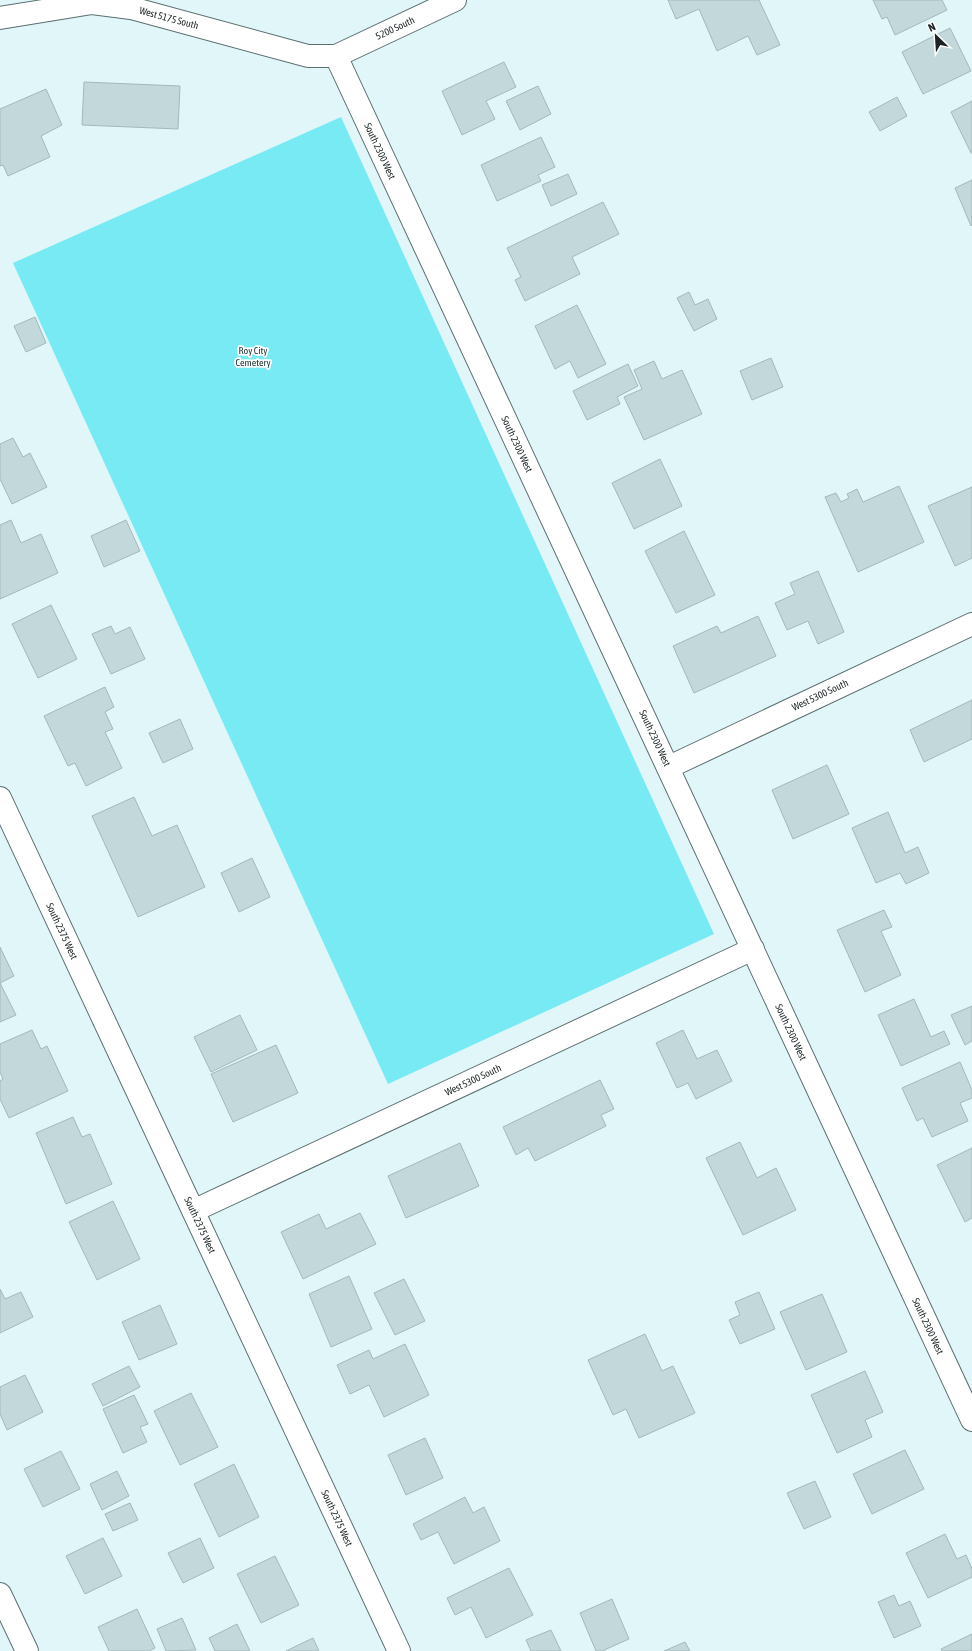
<svg xmlns="http://www.w3.org/2000/svg" width="972" height="1651" viewBox="0 0 972 1651" font-family="'Asap Condensed',sans-serif">
<rect width="100%" height="100%" fill="#e0f6f8"/>
<path fill="#77eaf4" d="M 341,117 L 714,934 L 388,1084 L 13,263 Z"/>
<path fill="#c2d8da" stroke="#a3b8ba" d="M 668,0 L 759,0 L 780,45 L 757,55 L 748,36 L 717,51 L 699,9 L 676,19 Z
M 873,0 L 942,0 L 947,10 L 895,35 L 887,17 L 882,19 Z
M 950,28 L 971,71 L 923,94 L 902,52 Z
M 504,62 L 516,87 L 486,101 L 495,119 L 462,135 L 442,91 Z
M 84,82 L 180,86 L 178,129 L 82,125 Z
M 538,86 L 551,114 L 520,130 L 506,101 Z
M 46,89 L 62,125 L 41,136 L 50,157 L 8,176 L 3,165 L 0,166 L 0,109 Z
M 897,97 L 907,116 L 880,131 L 869,112 Z
M 972,101 L 972,153 L 971,153 L 951,112 Z
M 541,137 L 555,167 L 538,175 L 541,181 L 497,201 L 481,165 Z
M 568,174 L 577,194 L 551,206 L 542,185 Z
M 972,180 L 972,225 L 971,226 L 955,188 Z
M 603,202 L 619,234 L 572,257 L 580,274 L 525,301 L 515,280 L 521,277 L 507,248 Z
M 689,292 L 695,305 L 708,299 L 717,319 L 694,331 L 677,298 Z
M 577,305 L 606,364 L 578,378 L 570,361 L 555,369 L 535,326 Z
M 35,317 L 46,343 L 26,352 L 14,326 Z
M 771,358 L 783,387 L 752,400 L 740,371 Z
M 654,361 L 662,379 L 682,370 L 702,414 L 644,440 L 624,397 L 642,389 L 634,370 Z
M 628,364 L 638,386 L 617,397 L 620,404 L 587,420 L 573,391 Z
M 13,438 L 23,457 L 30,453 L 47,487 L 12,504 L 0,479 L 0,444 Z
M 660,459 L 682,506 L 634,529 L 612,483 Z
M 899,486 L 924,542 L 858,572 L 825,497 L 836,493 L 841,502 L 849,498 L 847,494 L 857,489 L 863,502 Z
M 972,487 L 972,558 L 955,566 L 928,506 Z
M 11,520 L 21,543 L 41,534 L 58,573 L 0,599 L 0,525 Z
M 126,520 L 140,551 L 104,567 L 91,536 Z
M 684,531 L 715,595 L 676,613 L 645,551 Z
M 818,571 L 844,632 L 818,644 L 808,621 L 787,630 L 775,603 L 795,594 L 790,583 Z
M 51,605 L 77,659 L 38,678 L 12,624 Z
M 758,616 L 776,656 L 694,693 L 673,646 L 717,626 L 721,633 Z
M 111,626 L 115,634 L 130,627 L 145,659 L 111,674 L 92,634 Z
M 105,687 L 114,707 L 105,712 L 113,729 L 105,732 L 122,768 L 86,786 L 75,763 L 68,766 L 44,716 Z
M 972,700 L 972,739 L 924,762 L 910,730 Z
M 180,719 L 193,749 L 163,763 L 149,733 Z
M 827,765 L 849,814 L 793,839 L 772,790 Z
M 134,797 L 152,836 L 177,825 L 205,887 L 138,917 L 92,816 Z
M 888,812 L 905,853 L 918,847 L 929,873 L 906,884 L 900,873 L 876,883 L 852,828 Z
M 252,858 L 270,897 L 239,912 L 221,873 Z
M 884,910 L 892,927 L 881,931 L 901,975 L 865,992 L 837,930 Z
M 0,947 L 14,976 L 0,983 L 16,1015 L 0,1022 Z
M 914,999 L 931,1037 L 944,1031 L 950,1044 L 901,1066 L 878,1015 Z
M 972,1006 L 972,1041 L 965,1045 L 951,1015 Z
M 240,1015 L 257,1050 L 211,1072 L 194,1037 Z
M 32,1030 L 41,1049 L 47,1046 L 68,1091 L 9,1118 L 0,1099 L 0,1081 L 3,1079 L 0,1072 L 0,1044 Z
M 683,1030 L 697,1059 L 717,1050 L 732,1081 L 696,1099 L 688,1083 L 677,1088 L 656,1043 Z
M 276,1045 L 298,1093 L 233,1122 L 211,1074 Z
M 960,1062 L 972,1090 L 972,1098 L 960,1103 L 968,1121 L 932,1137 L 923,1118 L 917,1121 L 902,1088 Z
M 600,1080 L 614,1109 L 601,1115 L 606,1126 L 535,1161 L 528,1148 L 516,1155 L 503,1127 Z
M 73,1117 L 82,1137 L 90,1134 L 112,1184 L 66,1204 L 36,1133 Z
M 740,1142 L 757,1178 L 776,1168 L 796,1210 L 743,1235 L 706,1158 Z
M 460,1143 L 479,1186 L 406,1218 L 388,1176 Z
M 972,1148 L 972,1218 L 965,1222 L 937,1165 Z
M 113,1201 L 140,1259 L 97,1280 L 69,1222 Z
M 360,1213 L 376,1244 L 303,1279 L 281,1232 L 319,1214 L 326,1229 Z
M 349,1276 L 372,1329 L 331,1347 L 309,1294 Z
M 404,1279 L 425,1321 L 395,1335 L 374,1293 Z
M 0,1289 L 5,1299 L 21,1292 L 33,1317 L 0,1333 Z
M 759,1292 L 775,1329 L 740,1344 L 729,1320 L 740,1315 L 735,1302 Z
M 822,1294 L 847,1352 L 806,1370 L 780,1312 Z
M 160,1305 L 177,1344 L 139,1360 L 122,1322 Z
M 645,1334 L 662,1371 L 673,1366 L 695,1413 L 639,1438 L 626,1409 L 613,1415 L 588,1360 Z
M 405,1344 L 429,1395 L 384,1417 L 369,1385 L 350,1394 L 337,1365 L 369,1350 L 373,1359 Z
M 129,1366 L 140,1387 L 103,1406 L 92,1384 Z
M 865,1371 L 883,1412 L 865,1420 L 872,1437 L 837,1453 L 811,1395 Z
M 25,1375 L 43,1412 L 7,1430 L 0,1414 L 0,1387 Z
M 191,1393 L 218,1447 L 180,1465 L 154,1411 Z
M 134,1395 L 148,1424 L 140,1427 L 147,1442 L 123,1453 L 103,1409 Z
M 425,1438 L 443,1478 L 406,1495 L 388,1455 Z
M 905,1450 L 924,1489 L 872,1514 L 853,1474 Z
M 61,1451 L 80,1489 L 43,1507 L 24,1469 Z
M 234,1464 L 259,1517 L 219,1537 L 194,1484 Z
M 117,1471 L 129,1496 L 102,1510 L 90,1484 Z
M 815,1481 L 831,1517 L 804,1529 L 787,1493 Z
M 465,1497 L 473,1513 L 484,1507 L 500,1541 L 454,1564 L 438,1532 L 421,1540 L 413,1524 Z
M 130,1503 L 138,1520 L 113,1531 L 105,1514 Z
M 945,1534 L 957,1559 L 966,1555 L 972,1569 L 972,1577 L 928,1598 L 906,1553 Z
M 103,1538 L 122,1576 L 85,1594 L 66,1556 Z
M 200,1538 L 214,1568 L 183,1583 L 168,1553 Z
M 275,1556 L 299,1605 L 261,1623 L 237,1574 Z
M 509,1568 L 533,1615 L 486,1638 L 471,1607 L 455,1615 L 447,1598 Z
M 894,1595 L 899,1606 L 910,1601 L 921,1626 L 894,1638 L 878,1602 Z
M 612,1599 L 629,1639 L 602,1651 L 596,1651 L 580,1613 Z
M 137,1609 L 155,1648 L 149,1651 L 109,1651 L 98,1627 Z
M 182,1618 L 196,1650 L 166,1651 L 157,1629 Z
M 237,1624 L 250,1651 L 215,1651 L 209,1638 Z
M 551,1630 L 561,1651 L 531,1651 L 526,1640 Z
M 972,1634 L 972,1651 L 942,1651 L 941,1649 Z
M 313,1638 L 319,1651 L 286,1651 Z
M 685,1642 L 690,1651 L 664,1651 Z"/>
<g fill="none" stroke-linecap="round" stroke-linejoin="round">
<defs>
<path id="minor" d="M 0,18 L 92,3 L 131,8 L 308,56 L 336,56 L 455,0
M 336,56 L 972,1420
M 669,767 L 972,624
M 0,798 L 399,1651
M 193,1211 L 753,949
M 0,1594 L 27,1651"/>
</defs>
<use href="#minor" stroke="#5b6e70" stroke-width="24"/>
<use href="#minor" stroke="#fff" stroke-width="22"/>
</g>
<g text-anchor="middle" dominant-baseline="central" stroke-width="3.5" stroke-linejoin="round" paint-order="stroke">
<g font-size="10" fill="#1b2324" stroke="#fff">
<text transform="translate(169 18) rotate(15)">West 5175 South</text>
<text transform="translate(395 28) rotate(-25)">5200 South</text>
<text transform="translate(380 151) rotate(65)">South 2300 West</text>
<text transform="translate(517 444) rotate(65)">South 2300 West</text>
<text transform="translate(820 695) rotate(-25)">West 5300 South</text>
<text transform="translate(655 738) rotate(65)">South 2300 West</text>
<text transform="translate(62 931) rotate(65)">South 2375 West</text>
<text transform="translate(791 1032) rotate(65)">South 2300 West</text>
<text transform="translate(473 1080) rotate(-25)">West 5300 South</text>
<text transform="translate(200 1225) rotate(65)">South 2375 West</text>
<text transform="translate(928 1326) rotate(65)">South 2300 West</text>
<text transform="translate(337 1518) rotate(65)">South 2375 West</text>
</g>
<g font-size="10" fill="#162d30" stroke="#fff">
<text x="253" y="350">Roy City<tspan x="253" dy="12">Cemetery</tspan></text>
</g>
</g>
<g transform="translate(936 36) rotate(335)" stroke="#ffffff" stroke-width="3" paint-order="stroke">
<path d="M0-3L7 15L0 10L-7 15Z" fill="#1b2324"/>
<text y="-6" font-size="11" font-weight="bold" text-anchor="middle" fill="#1b2324">N</text>
</g>
</svg>
